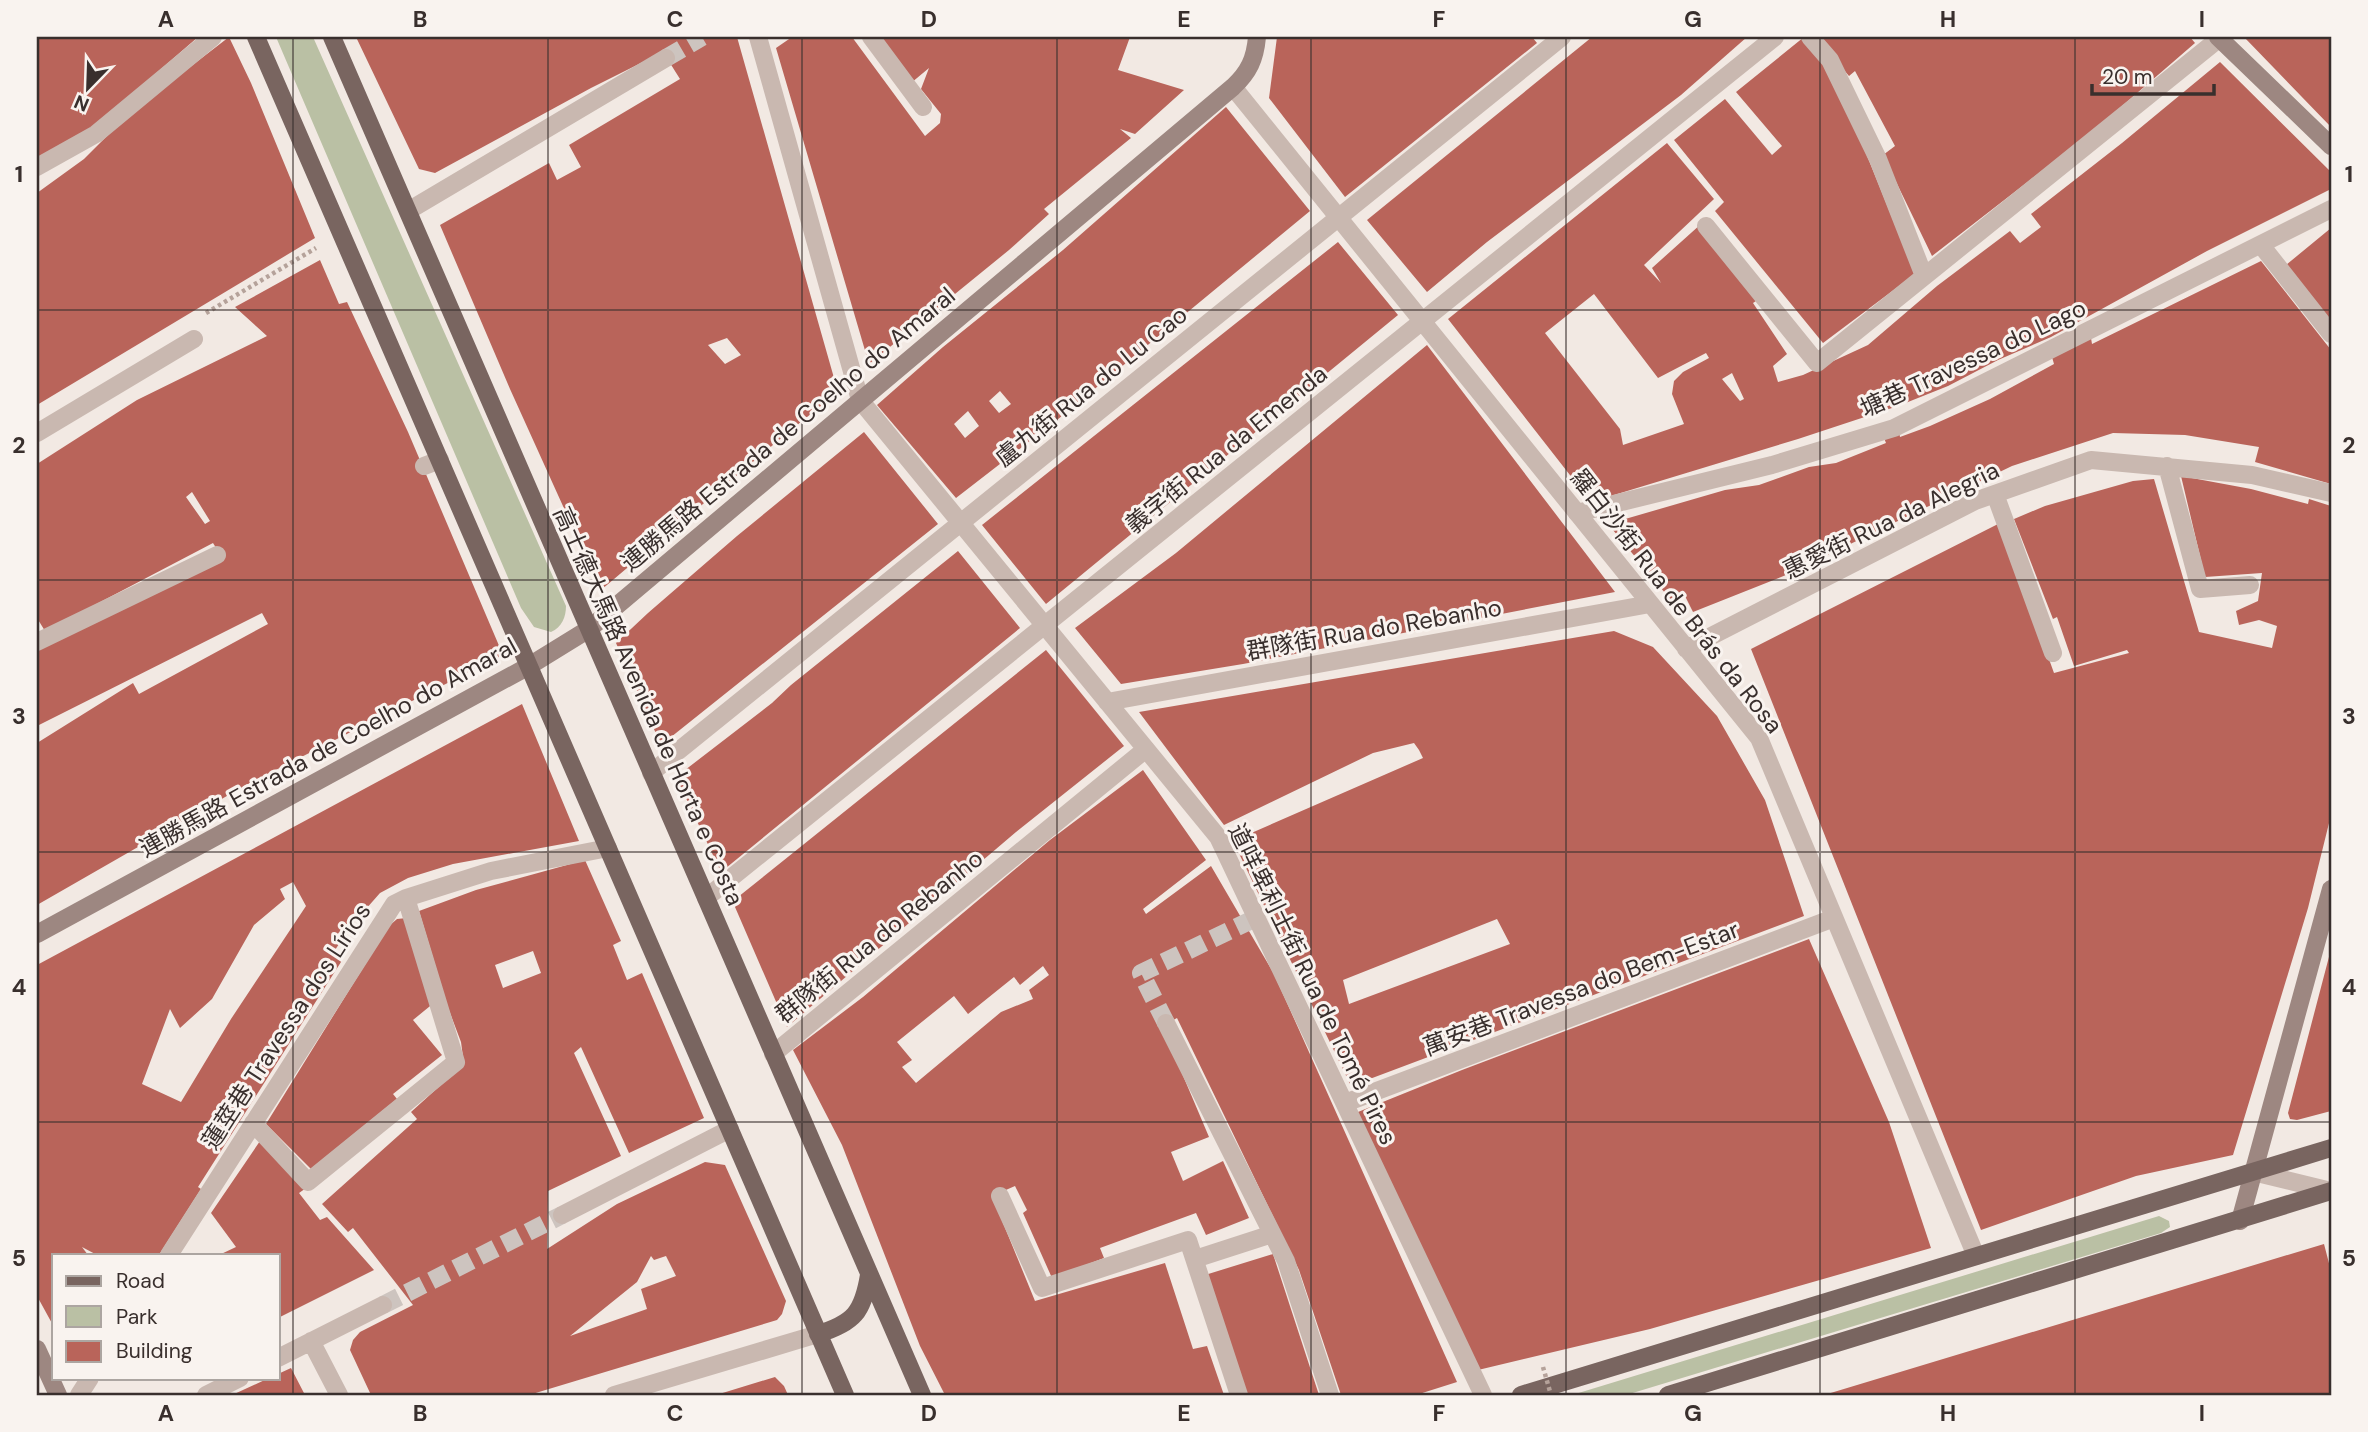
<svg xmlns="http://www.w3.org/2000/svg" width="2368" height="1432" viewBox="0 0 2368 1432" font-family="'DM Sans','Noto Sans SC',sans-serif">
<rect width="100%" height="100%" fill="#f2e9e3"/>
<path fill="#bac0a4" d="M 276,37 L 313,37 L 566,606 C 566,617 562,627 551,632 L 534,627 L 521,608 Z
M 2159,1216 L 2169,1221 L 2170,1227 L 2161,1233 L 1626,1395 L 1572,1395 Z"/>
<path fill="#b9645a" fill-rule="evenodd" d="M 37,37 L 198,37 L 116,108 L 102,123 L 37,164 Z
M 229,37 L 251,83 L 315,238 L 37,405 L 37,193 L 84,159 L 129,114 Z
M 356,37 L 737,37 L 838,392 L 786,434 L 601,590 L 510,389 L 440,225 L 549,163 L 557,180 L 581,167 L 569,145 L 680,79 L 663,52 L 591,88 L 435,173 L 419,169 ZM 727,338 L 741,355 L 725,364 L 708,345 Z
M 792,37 L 852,37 L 925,136 L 940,123 L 941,114 L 921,89 L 929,68 L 911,83 L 878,37 L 1130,37 L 1118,70 L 1184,90 L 1135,134 L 1120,129 L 1131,138 L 1044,209 L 1049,214 L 1009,250 L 869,364 L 776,48 Z
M 1277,37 L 1532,37 L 1537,43 L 1345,197 L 1269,98 Z
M 1592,37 L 1747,37 L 1681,95 L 1487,242 L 1427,292 L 1367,220 Z
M 1804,37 L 1808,37 L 1842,94 L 1915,274 L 1823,343 L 1715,211 L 1724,202 L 1674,140 L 1725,99 L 1772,155 L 1782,146 L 1736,92 Z
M 1816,37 L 2190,37 L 2195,43 L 2092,132 L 1932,256 L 1883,155 L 1895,146 L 1855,71 L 1849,76 Z
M 2244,37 L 2331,37 L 2331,127 L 2301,96 Z
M 2220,62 L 2331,172 L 2331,189 L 2207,251 L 2051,337 L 1998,360 L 1948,386 L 1898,406 L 1798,439 L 1591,502 L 1448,319 L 1667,143 L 1714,199 L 1644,265 L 1661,283 L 1652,268 L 1701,224 L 1759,299 L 1753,303 L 1787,354 L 1773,366 L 1778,382 L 1803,375 L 1868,345 L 1937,286 L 2010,231 L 2020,243 L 2041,227 L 2031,214 L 2122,143 ZM 1594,294 L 1658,378 L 1706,353 L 1709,358 L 1683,372 L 1674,381 L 1672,394 L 1684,424 L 1623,445 L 1620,429 L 1545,333 ZM 1732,373 L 1744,399 L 1740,401 L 1722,379 Z
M 1226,107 L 1310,211 L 1057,420 L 956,498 L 877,405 L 943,347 L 1063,250 ZM 1000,391 L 1011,404 L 999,413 L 989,401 ZM 968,411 L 979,426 L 965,438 L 954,424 Z
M 2331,228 L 2331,321 L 2286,265 Z
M 1338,242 L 1398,315 L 1046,604 L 982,525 Z
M 320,260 L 339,304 L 347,302 L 408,432 L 503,655 L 246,785 L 37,905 L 37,743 L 133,683 L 139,694 L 268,624 L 262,613 L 37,726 L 37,650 L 223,559 L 213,543 L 45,631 L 37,618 L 37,464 L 137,400 L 267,336 L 235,307 ZM 192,492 L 210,521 L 205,524 L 186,497 Z
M 2261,261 L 2331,350 L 2331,484 L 2255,462 L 2259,447 L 2185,435 L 2113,433 L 2012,466 L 1786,575 L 1693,612 L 1685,596 L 1670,599 L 1608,524 L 1725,490 L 1759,485 L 1809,467 L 1836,463 L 1886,443 L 1884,438 L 1899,432 L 1900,437 L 1930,426 L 1990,399 L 2054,364 L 2052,357 L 2091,338 L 2092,344 Z
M 1427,345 L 1615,592 L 1243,664 L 1121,684 L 1075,628 L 1176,553 Z
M 864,432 L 938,524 L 661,745 L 616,643 L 648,613 L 737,536 Z
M 2181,476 L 2251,489 L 2308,504 L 2309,499 L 2331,506 L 2331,815 L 2308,908 L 2233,1155 L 2136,1176 L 1981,1230 L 1751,649 L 2000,523 L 2054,673 L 2129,653 L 2127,650 L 2074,666 L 2057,617 L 2053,619 L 2014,519 L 2045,506 L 2133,481 L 2154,479 L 2199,632 L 2272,648 L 2277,626 L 2259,620 L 2239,625 L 2236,611 L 2258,601 L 2262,573 L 2205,577 Z
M 958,551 L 1020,628 L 721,872 L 676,777 L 772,703 L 791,685 Z
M 1614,631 L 1653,647 L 1717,716 L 1765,800 L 1804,916 L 1351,1086 L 1233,841 L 1423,758 L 1419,750 L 1414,743 L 1373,753 L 1224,825 L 1139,712 ZM 1497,919 L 1510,944 L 1349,1004 L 1343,980 Z
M 1046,650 L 1124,746 L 1016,832 L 787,1027 L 735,907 L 738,897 Z
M 522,704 L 579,841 L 453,864 L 408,878 L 380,893 L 351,926 L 333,953 L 341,962 L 198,1187 L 201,1189 L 159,1255 L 97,1255 L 82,1247 L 88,1255 L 54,1255 L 54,1327 L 37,1296 L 37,965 ZM 293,882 L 306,906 L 231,1019 L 181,1102 L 142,1084 L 170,1009 L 180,1028 L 212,999 L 254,925 L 285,899 L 280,889 Z
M 1143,770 L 1206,860 L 1143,909 L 1146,914 L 1211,866 L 1274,974 L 1457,1382 L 1416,1395 L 1341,1395 L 1299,1270 L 1177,1018 L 1162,1026 L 1209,1137 L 1171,1152 L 1183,1181 L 1223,1161 L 1249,1218 L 1206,1235 L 1196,1213 L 1100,1248 L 1104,1258 L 1052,1278 L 1023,1213 L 1027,1210 L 1015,1186 L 992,1196 L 1035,1301 L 1165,1263 L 1193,1349 L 1207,1346 L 1224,1395 L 945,1395 L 920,1346 L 842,1145 L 793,1050 L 863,997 L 1050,840 ZM 1043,966 L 1049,975 L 1029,990 L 1033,999 L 1001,1012 L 916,1083 L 902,1067 L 912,1060 L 897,1042 L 954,996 L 968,1014 L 1014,977 L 1020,985 Z
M 585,860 L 621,941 L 613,945 L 627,980 L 642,973 L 704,1118 L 629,1153 L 581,1047 L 574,1053 L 621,1156 L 548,1191 L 547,1249 L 617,1204 L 705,1162 L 725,1165 L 786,1301 L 782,1314 L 777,1320 L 529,1395 L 371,1395 L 350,1350 L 353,1340 L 360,1332 L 413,1305 L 353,1228 L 348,1232 L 322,1204 L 417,1119 L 411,1112 L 464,1064 L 461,1042 L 447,1005 L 419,911 L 476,890 ZM 533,951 L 541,973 L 503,988 L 495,965 ZM 651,1256 L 654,1260 L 666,1256 L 676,1276 L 641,1289 L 647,1309 L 570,1336 L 637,1282 Z
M 407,918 L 435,1002 L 413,1020 L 442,1055 L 393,1094 L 397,1099 L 311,1169 L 266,1124 L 389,926 L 397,919 Z
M 1809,939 L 1889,1122 L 1931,1248 L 1650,1329 L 1478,1370 L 1353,1114 L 1462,1070 Z
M 2330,953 L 2331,1111 L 2297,1120 L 2290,1119 L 2288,1113 Z
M 260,1141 L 309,1186 L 299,1193 L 320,1220 L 327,1217 L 374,1270 L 278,1318 L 278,1255 L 219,1255 L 236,1247 L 211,1213 Z
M 2324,1244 L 2331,1271 L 2331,1395 L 1824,1395 Z
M 1273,1254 L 1319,1395 L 1243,1395 L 1205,1275 Z
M 291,1368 L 305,1395 L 232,1395 L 269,1378 L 278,1378 L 278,1374 Z
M 775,1377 L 784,1386 L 788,1395 L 716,1395 Z"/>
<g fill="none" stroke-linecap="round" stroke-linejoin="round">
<path stroke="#cdc4bf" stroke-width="18" stroke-dasharray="18 9" stroke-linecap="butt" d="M 666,58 L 702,37
M 1166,1023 L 1141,973 L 1256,918
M 383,1305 L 562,1215"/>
<path stroke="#b5a29a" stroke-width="4.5" stroke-dasharray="3.5 3.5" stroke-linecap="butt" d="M 206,313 L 316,248"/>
<path stroke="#c9b8b0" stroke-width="18" d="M 2261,245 L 2331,334
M 424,466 L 440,460
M 1577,513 L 1772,465 L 1894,428 L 2331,209
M 37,642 L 217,555"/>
<path stroke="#c9b8b0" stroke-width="18" d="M 758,37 L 860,400 L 1218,837 L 1483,1395
M 871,37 L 923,107
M 1810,37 L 1830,60 L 1878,159 L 1924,276
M 1233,87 L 1759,738 L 1976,1256
M 37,167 L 96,134 L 213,37
M 408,211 L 666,58
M 1706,226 L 1817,363 L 2221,37
M 37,433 L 194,339
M 2167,466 L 2200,589 L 2250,585
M 1995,494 L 2053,653
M 1686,649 L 1975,501 L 2091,460 L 2252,475 L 2331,493
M 1107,702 L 1650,604
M 651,773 L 1562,37
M 706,898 L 1775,37
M 1166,1023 L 1286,1261 L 1330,1395
M 773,1054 L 1146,749
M 1345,1103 L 1834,918
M 253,1123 L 308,1182 L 456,1062 L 406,898
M 2253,1172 L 2331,1191
M 1000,1196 L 1042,1288 L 1188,1240 L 1239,1395
M 562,1215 L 730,1129
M 169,1255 L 394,904 L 406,898 L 491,871 L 608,848
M 1195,1259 L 1272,1234
M 311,1341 L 339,1395
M 278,1358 L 383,1305
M 79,1395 L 90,1378
M 206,1395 L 240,1378
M 614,1395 L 818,1334"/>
<path stroke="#9d8781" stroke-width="18" d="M 2218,37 L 2331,146
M 37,934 L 529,666 L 589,629 L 1233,87 C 1249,72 1255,59 1257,37
M 2240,1221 L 2331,889
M 37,1349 L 58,1395"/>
<path stroke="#796560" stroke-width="18" d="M 256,37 L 845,1395
M 332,37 L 922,1395
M 818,1334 C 854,1323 863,1312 869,1275
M 1521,1395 L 2331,1148
M 1668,1395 L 2331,1191"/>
<path stroke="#b5a29a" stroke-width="4.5" stroke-dasharray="3.5 3.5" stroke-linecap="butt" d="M 1543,1367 L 1551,1395"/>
</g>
<path fill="none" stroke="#392f2d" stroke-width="2" stroke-opacity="0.55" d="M 293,37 L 293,1395M 548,37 L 548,1395M 802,37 L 802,1395M 1057,37 L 1057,1395M 1311,37 L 1311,1395M 1566,37 L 1566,1395M 1820,37 L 1820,1395M 2075,37 L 2075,1395M 37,310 L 2331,310M 37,580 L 2331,580M 37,852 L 2331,852M 37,1122 L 2331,1122"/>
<g text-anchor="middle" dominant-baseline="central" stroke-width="6" stroke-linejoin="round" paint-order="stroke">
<g font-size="24" fill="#392f2d" stroke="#f9f3ef">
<text transform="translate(1973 358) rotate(-25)">塘巷 Travessa do Lago</text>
<text transform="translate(1091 386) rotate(-39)">盧九街 Rua do Lu Cao</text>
<text transform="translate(788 429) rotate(-40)">連勝馬路 Estrada de Coelho do Amaral</text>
<text transform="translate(1226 449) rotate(-39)">義字街 Rua da Emenda</text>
<text transform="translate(1891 520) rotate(-26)">惠愛街 Rua da Alegria</text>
<text transform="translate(1677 601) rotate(52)">羅白沙街 Rua de Brás da Rosa</text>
<text transform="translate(1374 629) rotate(-10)">群隊街 Rua do Rebanho</text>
<text transform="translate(649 706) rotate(66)">高士德大馬路 Avenida de Horta e Costa</text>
<text transform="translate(328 747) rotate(-29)">連勝馬路 Estrada de Coelho do Amaral</text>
<text transform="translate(879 936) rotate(-39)">群隊街 Rua do Rebanho</text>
<text transform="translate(1313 984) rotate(64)">道咩卑利士街 Rua de Tomé Pires</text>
<text transform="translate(1581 988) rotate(-21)">萬安巷 Travessa do Bem-Estar</text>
<text transform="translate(286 1026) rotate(-57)">蓮莖巷 Travessa dos Lírios</text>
</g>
</g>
<rect width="2368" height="1432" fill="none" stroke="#f9f3ef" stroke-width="77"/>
<rect x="52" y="1254" width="228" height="126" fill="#f9f3ef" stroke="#aca5a1" stroke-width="2"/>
<rect x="66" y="1276" width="35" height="10" fill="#796560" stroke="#aca5a1" stroke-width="2"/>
<text x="116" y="1288" font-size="21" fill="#392f2d">Road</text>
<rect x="66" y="1306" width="35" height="21" fill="#bac0a4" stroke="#aca5a1" stroke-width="2"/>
<text x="116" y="1324" font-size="21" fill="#392f2d">Park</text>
<rect x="66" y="1341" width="35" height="21" fill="#b9645a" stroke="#aca5a1" stroke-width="2"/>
<text x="116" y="1358" font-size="21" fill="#392f2d">Building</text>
<g transform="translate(88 88) rotate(203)" stroke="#f9f3ef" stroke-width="5" paint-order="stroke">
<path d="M0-5L12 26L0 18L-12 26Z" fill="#392f2d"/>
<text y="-10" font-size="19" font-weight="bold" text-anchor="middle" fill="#392f2d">N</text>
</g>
<path d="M2092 84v10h122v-10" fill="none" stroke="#392f2d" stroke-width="3.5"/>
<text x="2102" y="84" font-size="21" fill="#392f2d" stroke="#f9f3ef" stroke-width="5" paint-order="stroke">20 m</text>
<rect x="38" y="38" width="2292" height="1356" fill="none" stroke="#392f2d" stroke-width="2.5"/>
<g font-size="23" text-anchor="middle" font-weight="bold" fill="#392f2d">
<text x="166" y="27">A</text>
<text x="420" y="27">B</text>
<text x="675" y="27">C</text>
<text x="929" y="27">D</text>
<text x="1184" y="27">E</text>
<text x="1439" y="27">F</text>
<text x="1693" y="27">G</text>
<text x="1948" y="27">H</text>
<text x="2202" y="27">I</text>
<text x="19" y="182">1</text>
<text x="2349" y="182">1</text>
<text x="19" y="453">2</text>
<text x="2349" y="453">2</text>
<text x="19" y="724">3</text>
<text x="2349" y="724">3</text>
<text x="19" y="995">4</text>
<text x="2349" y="995">4</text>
<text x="19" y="1266">5</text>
<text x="2349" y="1266">5</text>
<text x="166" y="1421">A</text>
<text x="420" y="1421">B</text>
<text x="675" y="1421">C</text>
<text x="929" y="1421">D</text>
<text x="1184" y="1421">E</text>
<text x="1439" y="1421">F</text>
<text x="1693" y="1421">G</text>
<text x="1948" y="1421">H</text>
<text x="2202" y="1421">I</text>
</g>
</svg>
